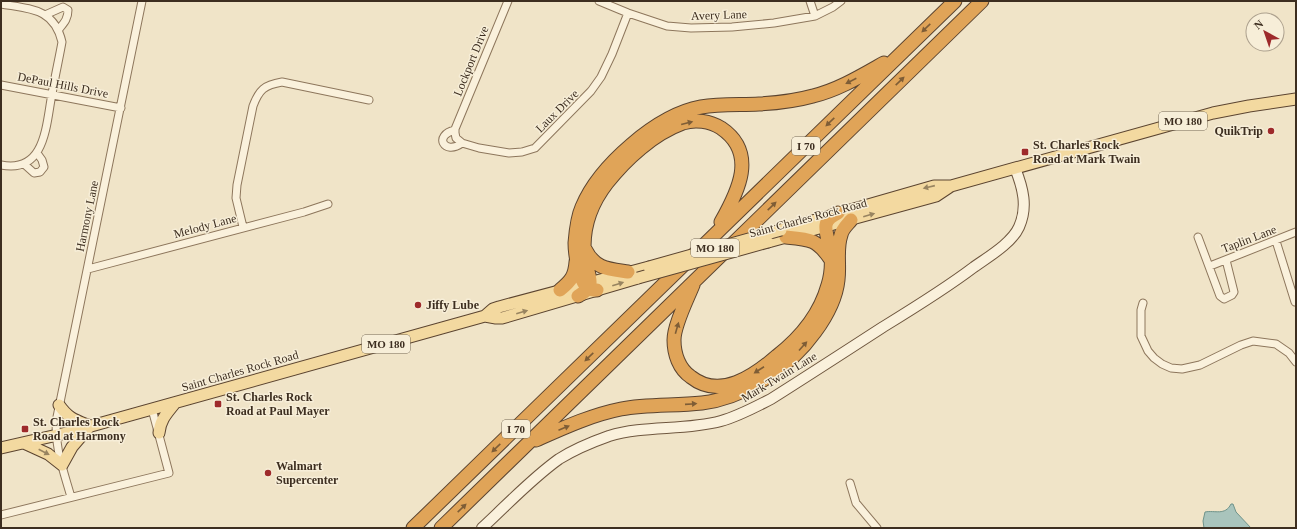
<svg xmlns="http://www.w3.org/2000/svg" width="1297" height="529" viewBox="0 0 1297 529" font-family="Georgia,serif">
<rect width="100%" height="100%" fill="#f0e4c8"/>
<path fill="#a9c4bc" stroke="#6f938a" d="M 1231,504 L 1233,504 L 1236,512 L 1251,528 L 1204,528 L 1203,521 L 1205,512 C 1215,510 1225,516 1231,504 Z"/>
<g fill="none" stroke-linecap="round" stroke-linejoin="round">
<defs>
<path id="street" d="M 508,1 L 455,129 L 455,133 L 456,138 L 462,143 L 479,148 L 509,153 L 522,152 L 535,148 L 591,91 L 601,77 L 612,54 L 628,13
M 599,1 L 628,13 L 667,26 L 691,28 L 732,27 L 774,23 L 815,16 L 833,7 L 841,1
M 810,1 L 815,16
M 1,4 C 30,9 54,8 62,42 C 59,59 55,76 52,94 C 46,124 46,174 1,165
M 45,15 L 63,7 L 68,10 C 68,19 64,23 59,29
M 1,85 L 121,108
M 455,130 C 433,135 444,156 462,143
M 24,164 L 34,173 L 40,172 L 44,167 L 42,160 L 37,153
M 243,227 L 236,198 L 237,185 L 253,106 C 259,90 264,85 282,82 L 369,100
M 1198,237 L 1220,296 L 1224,299 L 1232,295 L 1234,292 L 1226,260
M 1276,241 L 1295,302
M 1210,266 L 1296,232
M 88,269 L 304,212 L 328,204
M 1143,303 L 1141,310 L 1141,336 L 1148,351 L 1154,358 L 1162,364 L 1171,368 L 1182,369 L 1200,365 L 1241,345 L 1253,341 L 1276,344 L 1289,353 L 1296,362
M 850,483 L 856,503 L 877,528
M 71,497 C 64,472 53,444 57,417 L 142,1
M 1,515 L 169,473 L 152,409"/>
<path id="secondary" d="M 482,528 C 507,505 531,479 559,459 C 575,449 592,442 609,436 C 645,425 684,431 721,421 C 739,416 755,407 771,399 C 809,375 846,351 883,327 C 914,308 945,289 974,267 C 988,257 1012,243 1019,227 C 1028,207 1023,188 1015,168"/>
<path id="primary" d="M 781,230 L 934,186 L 951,186
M 768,242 L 936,196 L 951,186 L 1213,113 L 1249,106 L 1296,99
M 485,316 L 496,318 L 502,318 L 638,278
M 59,405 C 69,419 75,420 90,426
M 159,433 C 160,420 167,413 175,403
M 24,443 L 48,454 L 62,465 L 72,447 L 90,426
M 1,448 L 66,433 L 442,328 L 485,316 L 493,309 L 499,307 L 649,267"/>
<path id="highway" d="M 786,237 C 810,239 817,239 831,260
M 585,249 C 595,269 608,269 628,272
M 693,285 C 687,300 674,325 674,340 C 674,354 679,369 691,377 C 720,400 754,376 777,356 C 800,338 820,314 828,285 C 832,273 832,259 830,246 C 828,240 825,232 826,225 C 827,219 832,216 838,213
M 560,290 C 571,281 575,276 576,262
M 597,290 C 594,290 591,290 588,288 C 579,282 575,253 575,243 C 576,231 577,218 582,207 C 599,166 657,115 701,107 C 720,104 740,105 759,104 C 777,103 795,101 813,96 C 838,90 861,76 884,63
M 578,296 C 583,293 589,290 590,283 C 591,278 586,266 585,260 C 581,231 590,205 607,183 C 626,159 653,134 683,123 C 695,119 710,121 721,128 C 758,153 738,192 721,222
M 536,440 C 563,428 591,415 621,409 C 647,404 675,406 702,403 C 745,398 790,367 815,332 C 826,317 836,299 838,280 C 840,265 836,249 841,235 C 842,229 847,225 851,220
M 413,528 L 955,1
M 441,528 L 982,1"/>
</defs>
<use href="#street" stroke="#8d765c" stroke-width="9"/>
<use href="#secondary" stroke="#6f573f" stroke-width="12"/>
<use href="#primary" stroke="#5b4430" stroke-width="13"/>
<use href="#highway" stroke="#5b4430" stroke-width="15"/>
<use href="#street" stroke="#faf1dc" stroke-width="7"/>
<use href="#secondary" stroke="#faf1dc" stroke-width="10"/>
<use href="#primary" stroke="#f3d9a0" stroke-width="11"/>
<use href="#highway" stroke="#e0a458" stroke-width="13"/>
<defs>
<path id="primary-bridge" d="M 649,267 L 781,230
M 638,278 L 768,242"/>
</defs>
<use href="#primary-bridge" stroke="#5b4430" stroke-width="13" stroke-linecap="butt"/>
<use href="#primary-bridge" stroke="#f3d9a0" stroke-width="11"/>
</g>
<defs><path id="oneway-solid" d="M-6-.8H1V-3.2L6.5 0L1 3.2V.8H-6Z"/></defs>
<g fill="#7e5d36">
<use href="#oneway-solid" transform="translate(926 28) rotate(136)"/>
<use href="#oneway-solid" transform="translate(851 81) rotate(153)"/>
<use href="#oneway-solid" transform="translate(900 81) rotate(-44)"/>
<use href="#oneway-solid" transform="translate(830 122) rotate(136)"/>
<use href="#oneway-solid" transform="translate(687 123) rotate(-14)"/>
<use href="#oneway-solid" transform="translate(772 206) rotate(-44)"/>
<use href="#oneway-solid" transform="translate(677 328) rotate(-74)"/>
<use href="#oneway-solid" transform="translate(803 346) rotate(-48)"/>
<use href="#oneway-solid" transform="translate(589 357) rotate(136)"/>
<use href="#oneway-solid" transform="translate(759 370) rotate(147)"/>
<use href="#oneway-solid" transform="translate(691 404) rotate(-4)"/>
<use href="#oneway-solid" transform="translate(564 428) rotate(-23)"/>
<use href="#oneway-solid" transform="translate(496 448) rotate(136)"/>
<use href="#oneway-solid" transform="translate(462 508) rotate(-44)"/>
</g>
<g fill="#988460">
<use href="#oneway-solid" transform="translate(929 187) rotate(167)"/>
<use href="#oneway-solid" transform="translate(869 215) rotate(-16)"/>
<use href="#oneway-solid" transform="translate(618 284) rotate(-17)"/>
<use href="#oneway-solid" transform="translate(522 312) rotate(-16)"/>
<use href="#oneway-solid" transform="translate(44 452) rotate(27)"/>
</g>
<g fill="#9e2a2b" stroke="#f7eed8" stroke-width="1.5">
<circle cx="1271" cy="131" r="4"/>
<rect x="1021" y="148" width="8" height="8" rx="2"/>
<circle cx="418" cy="305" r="4"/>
<rect x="214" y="400" width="8" height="8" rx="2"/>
<rect x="21" y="425" width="8" height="8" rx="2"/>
<circle cx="268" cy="473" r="4"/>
</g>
<g text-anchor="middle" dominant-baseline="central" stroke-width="3" stroke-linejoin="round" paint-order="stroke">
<g fill="#f7eed8" stroke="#756857" stroke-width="1">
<rect x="1159" y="112" width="48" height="18" rx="3"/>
<rect x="792" y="137" width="28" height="18" rx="3"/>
<rect x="691" y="239" width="48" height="18" rx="3"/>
<rect x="362" y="335" width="48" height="18" rx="3"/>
<rect x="502" y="420" width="28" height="18" rx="3"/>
</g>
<g font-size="11" font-weight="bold" fill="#3d2e20">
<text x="1183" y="121">MO 180</text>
<text x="806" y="146">I 70</text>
<text x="715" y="248">MO 180</text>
<text x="386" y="344">MO 180</text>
<text x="516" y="429">I 70</text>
</g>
<g font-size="12" fill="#3d2e20" stroke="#f7eed8">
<text transform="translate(719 15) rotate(-2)">Avery Lane</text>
<text transform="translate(471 61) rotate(-68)">Lockport Drive</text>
<text transform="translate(63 85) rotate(11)">DePaul Hills Drive</text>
<text transform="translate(557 111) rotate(-45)">Laux Drive</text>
<text transform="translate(87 216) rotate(-78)">Harmony Lane</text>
<text transform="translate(808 218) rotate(-15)">Saint Charles Rock Road</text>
<text transform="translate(205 226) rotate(-15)">Melody Lane</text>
<text transform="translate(1249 239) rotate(-21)">Taplin Lane</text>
<text transform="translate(240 371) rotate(-16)">Saint Charles Rock Road</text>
<text transform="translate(779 377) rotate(-31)">Mark Twain Lane</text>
</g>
<g font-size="12" font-weight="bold" fill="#3d2e20" stroke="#f7eed8" text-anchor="start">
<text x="1263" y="131" text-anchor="end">QuikTrip</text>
<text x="1033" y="145">St. Charles Rock<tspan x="1033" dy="14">Road at Mark Twain</tspan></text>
<text x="426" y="305">Jiffy Lube</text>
<text x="226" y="397">St. Charles Rock<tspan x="226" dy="14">Road at Paul Mayer</tspan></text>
<text x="33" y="422">St. Charles Rock<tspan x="33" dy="14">Road at Harmony</tspan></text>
<text x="276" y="466">Walmart<tspan x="276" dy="14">Supercenter</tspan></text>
</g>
</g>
<rect width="1297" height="529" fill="none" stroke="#3d2e20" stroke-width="4"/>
<g transform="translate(1265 32) rotate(320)"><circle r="19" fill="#f7eed8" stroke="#ada18e"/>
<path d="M0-3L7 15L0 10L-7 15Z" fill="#9e2a2b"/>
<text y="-6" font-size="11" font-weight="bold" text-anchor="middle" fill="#3d2e20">N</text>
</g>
</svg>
